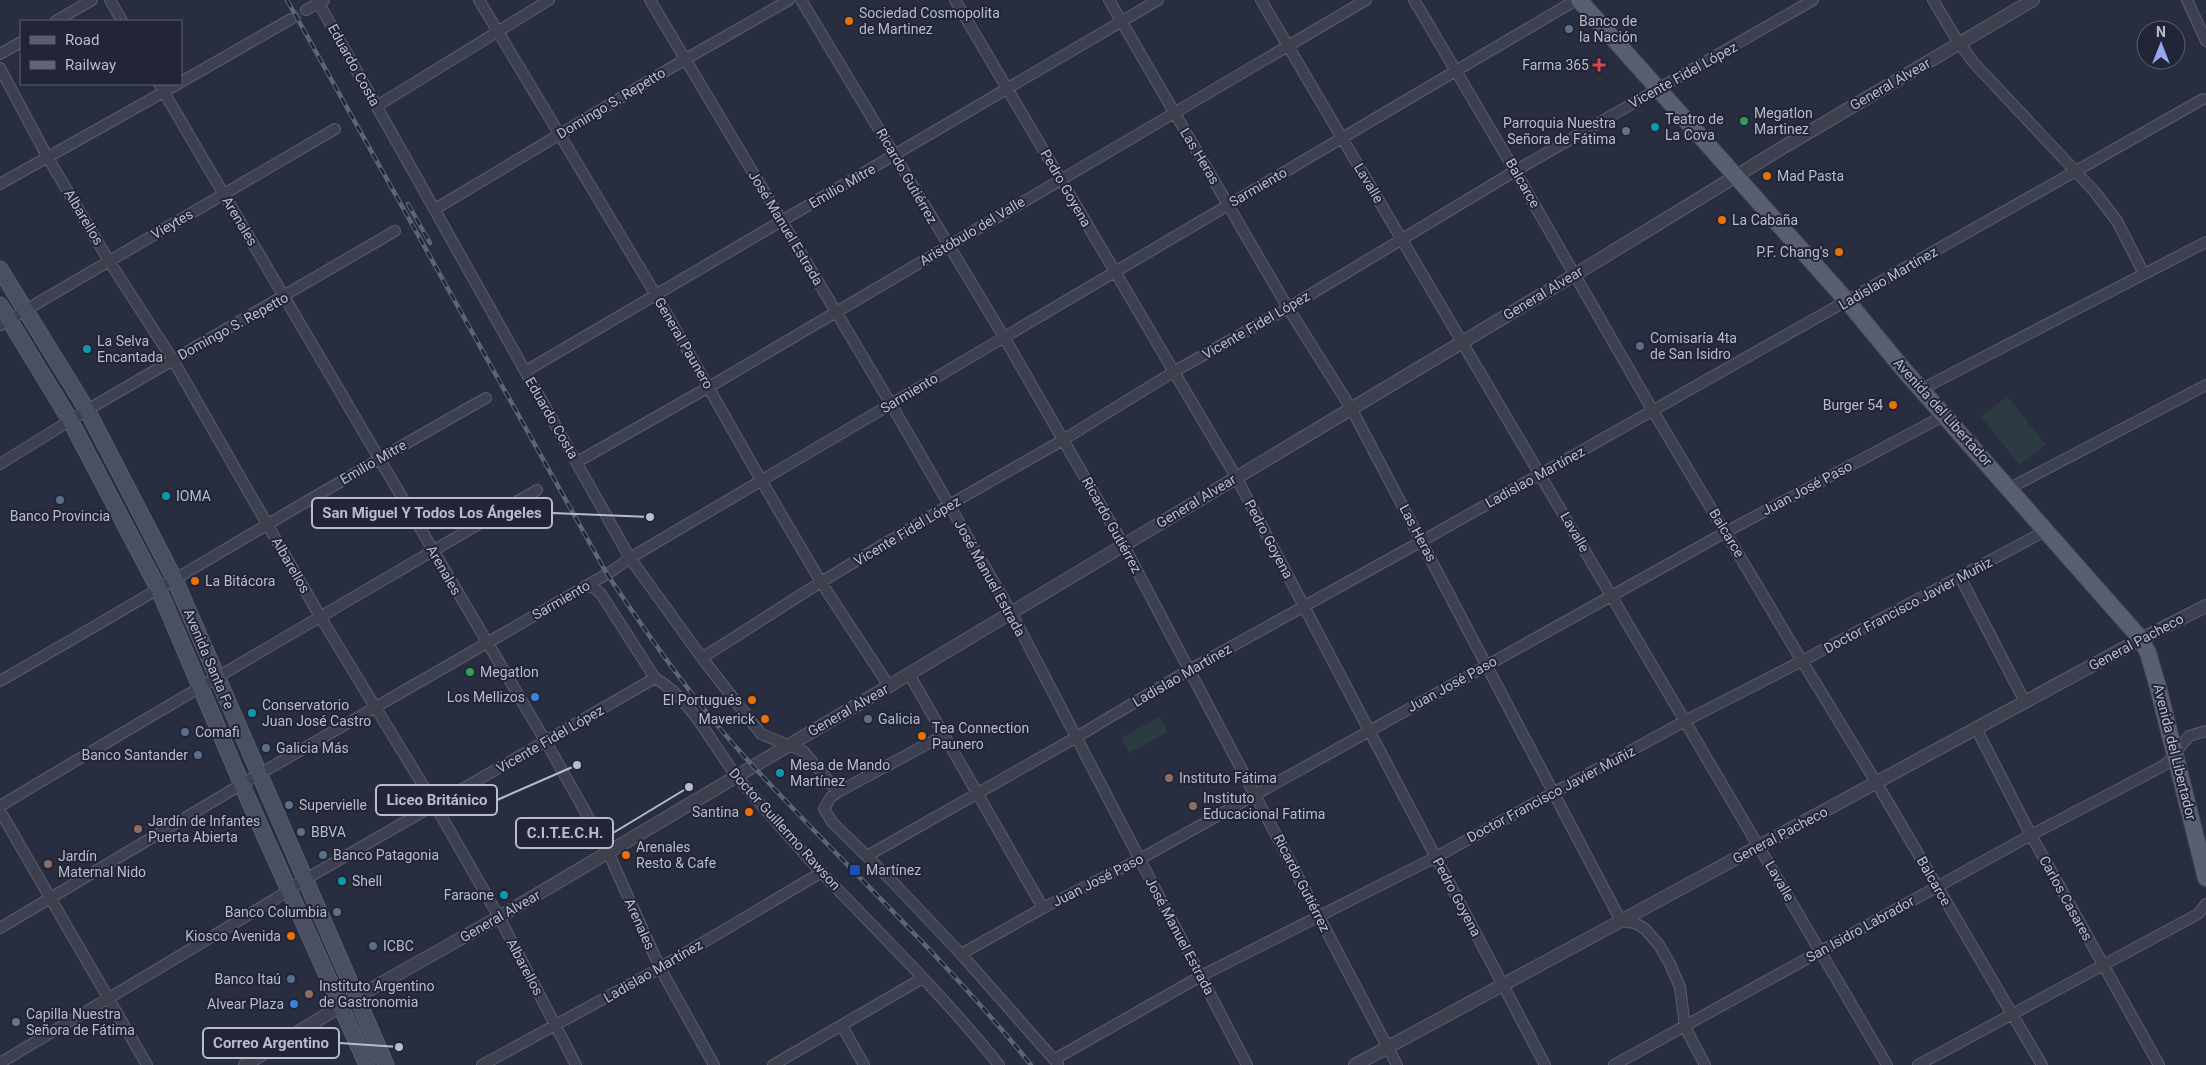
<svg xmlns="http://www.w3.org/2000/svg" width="2206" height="1065" viewBox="0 0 2206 1065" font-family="Roboto,sans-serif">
<rect width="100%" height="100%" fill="#282e3f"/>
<path fill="#2b3b41" d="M 2007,396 L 2046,445 L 2020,465 L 1981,417 Z
M 1159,717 L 1168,732 L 1129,753 L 1121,738 Z"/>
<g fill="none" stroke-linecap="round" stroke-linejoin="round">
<path stroke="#3e4354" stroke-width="10" stroke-dasharray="10 5" stroke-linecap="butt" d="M 291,19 L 306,10"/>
<defs>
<path id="minor" d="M 110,0 L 122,21
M 317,0 L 630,558 L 702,658 L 761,734 L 803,751 L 838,792
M 479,0 L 656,295 L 761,480 L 821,582 L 889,686
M 650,0 L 891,404 L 1011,612 L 1247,1065
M 801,0 L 1004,337 L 1123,544 L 1397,1065
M 955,0 L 1236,477 L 1545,1065
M 1109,0 L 1288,308 L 1351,408 L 1621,921 L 1635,923 L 1645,929 L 1659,945 L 1669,962 L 1680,987 L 1685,1027 L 1705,1065
M 1261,0 L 1887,1065
M 1414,0 L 1515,171 L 1653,411 L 1802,661 L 1876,782 L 2042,1065
M 1933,0 L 1954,35 L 1973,62 L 2094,191 L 2117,221 L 2144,274
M 2187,0 L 2206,41
M 306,10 L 324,0
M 56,21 L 92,0
M 0,54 L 21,42
M 0,68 L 48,158 L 109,261 L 173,360 L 321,618 L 435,805 L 499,917 L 576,1065
M 181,82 L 291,19
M 159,84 L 546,742 L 608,852 L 660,968 L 714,1065
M 377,106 L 549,0
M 0,184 L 178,84
M 435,209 L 684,60 L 789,0
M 0,325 L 335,129
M 526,371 L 1158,0
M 1922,389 L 2206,242
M 577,462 L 709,387 L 1366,0
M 0,464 L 87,410 L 395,231
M 2010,488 L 2206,385
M 1960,577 L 2025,702
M 585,586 L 594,588 L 601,594 L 655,678 C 696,702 714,751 744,785 C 770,815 795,844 822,873 C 882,936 945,997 999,1065
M 702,658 L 821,582 L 949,505 L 1063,440 L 1175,371 L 1288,308 L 1515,171 L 1813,0
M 909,674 L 1043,908
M 0,681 C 163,588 322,490 486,398
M 1976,728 L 2031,835 L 2159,1065
M 944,735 L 838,792 L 831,797 L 824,809 L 832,822 L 891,880 L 961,954 L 1058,1064
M 0,806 C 178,699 358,595 537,490
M 0,811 L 147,1065
M 867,856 L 1075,738 L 1189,670 L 1422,541 L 2203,99
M 0,928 L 242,784 L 612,571 L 630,558 L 1576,0
M 961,954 L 1043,908 L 1140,859 L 1726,532 L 1945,415
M 842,1026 L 864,1065
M 1055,1059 L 1201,976 L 1436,857 L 1685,721 L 1802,661 L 2047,530
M 0,1063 L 275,899 L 304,880 L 655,678
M 482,1065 L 660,968 L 822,872
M 773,1065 L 923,978
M 1614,1065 L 2031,835 L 2161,767 L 2167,763 L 2189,736 L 2206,731
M 1918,1065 L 2198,914 L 2206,904"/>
<path id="tertiary" d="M 245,1065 L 339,1007 L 499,917 L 889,686 L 1576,274 L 1782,148 L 2033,0
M 1355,1065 L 2141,639 L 2206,606"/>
<path id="secondary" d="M 0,269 L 87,410 L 175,580 L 386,1065
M 0,305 L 70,420 L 159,590 L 246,794 L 367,1065"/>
<path id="primary" d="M 1579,0 L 1847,301 L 1904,370 L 2141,639 L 2148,653 L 2158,687 L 2206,878"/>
</defs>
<use href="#minor" stroke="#5a5e6d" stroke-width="12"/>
<use href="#tertiary" stroke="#5a5e6d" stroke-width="14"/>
<use href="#secondary" stroke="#5a5e6d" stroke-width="17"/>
<use href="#primary" stroke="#464959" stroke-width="18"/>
<use href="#minor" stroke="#3c404f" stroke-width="10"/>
<use href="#tertiary" stroke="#3c404f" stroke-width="12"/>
<use href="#secondary" stroke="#4b4f62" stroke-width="15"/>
<use href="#primary" stroke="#5a5f6f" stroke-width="16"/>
<defs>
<path id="rail" d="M 287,0 L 607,574 C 652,641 698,707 753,766 C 845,866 946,959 1031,1065
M 408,204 L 430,243"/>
</defs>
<use href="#rail" stroke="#5f6476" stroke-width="4.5"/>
<use href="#rail" stroke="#212535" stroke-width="2.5" stroke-dasharray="8" stroke-linecap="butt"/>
</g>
<g fill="#e8710a" stroke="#212535" stroke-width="2">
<circle cx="849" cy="21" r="5"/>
<circle cx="1767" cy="176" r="5"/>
<circle cx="1722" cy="220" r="5"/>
<circle cx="1839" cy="252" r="5"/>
<circle cx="1893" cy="405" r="5"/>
<circle cx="195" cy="581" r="5"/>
<circle cx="752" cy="700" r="5"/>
<circle cx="765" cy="719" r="5"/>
<circle cx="922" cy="736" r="5"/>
<circle cx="749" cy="812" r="5"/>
<circle cx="626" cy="855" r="5"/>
<circle cx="291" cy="936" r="5"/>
</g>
<g fill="#5c6f8a" stroke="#212535" stroke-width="2">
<circle cx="1569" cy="29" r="5"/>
<circle cx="1640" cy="346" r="5"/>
<circle cx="60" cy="500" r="5"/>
<circle cx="868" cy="719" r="5"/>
<circle cx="185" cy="732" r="5"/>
<circle cx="266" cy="748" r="5"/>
<circle cx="198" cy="755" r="5"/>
<circle cx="289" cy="805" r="5"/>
<circle cx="301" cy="832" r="5"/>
<circle cx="323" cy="855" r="5"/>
<circle cx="337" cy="912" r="5"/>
<circle cx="373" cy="946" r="5"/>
<circle cx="291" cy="979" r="5"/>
</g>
<path fill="#e0444e" stroke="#212535" stroke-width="2" d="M1596.5 57.5h5v5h5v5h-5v5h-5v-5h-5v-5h5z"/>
<g fill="#2e9e5b" stroke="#212535" stroke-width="2">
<circle cx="1744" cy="121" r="5"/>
<circle cx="470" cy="672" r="5"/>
</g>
<g fill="#0f9aa8" stroke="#212535" stroke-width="2">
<circle cx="1655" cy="127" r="5"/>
<circle cx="87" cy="349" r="5"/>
<circle cx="166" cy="496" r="5"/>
<circle cx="252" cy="713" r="5"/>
<circle cx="780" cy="773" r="5"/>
<circle cx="342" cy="881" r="5"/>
<circle cx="504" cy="895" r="5"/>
</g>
<g fill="#6b7280" stroke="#212535" stroke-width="2">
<circle cx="1626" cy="131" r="5"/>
<circle cx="16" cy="1022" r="5"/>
</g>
<g fill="#3f7fe0" stroke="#212535" stroke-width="2">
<circle cx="535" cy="697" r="5"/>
<circle cx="294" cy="1004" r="5"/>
</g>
<g fill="#8d6e63" stroke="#212535" stroke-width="2">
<circle cx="1169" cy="778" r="5"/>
<circle cx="1193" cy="806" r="5"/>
<circle cx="138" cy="829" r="5"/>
<circle cx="48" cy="864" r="5"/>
<circle cx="309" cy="994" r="5"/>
</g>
<rect fill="#1a4fb4" stroke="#212535" stroke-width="2" x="849" y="864" width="12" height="12" rx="2.5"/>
<g text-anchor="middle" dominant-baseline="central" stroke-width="4" stroke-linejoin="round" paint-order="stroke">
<g font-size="14" fill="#b9bcca" stroke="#212535" text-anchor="start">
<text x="859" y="13">Sociedad Cosmopolita<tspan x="859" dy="16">de Martinez</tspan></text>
<text x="1579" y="21">Banco de<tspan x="1579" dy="16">la Nación</tspan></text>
<text x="1589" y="65" text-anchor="end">Farma 365</text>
<text x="1754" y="113">Megatlon<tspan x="1754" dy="16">Martinez</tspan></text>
<text x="1665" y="119">Teatro de<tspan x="1665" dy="16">La Cova</tspan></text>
<text x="1616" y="123" text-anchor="end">Parroquia Nuestra<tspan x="1616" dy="16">Señora de Fátima</tspan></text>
<text x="1777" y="176">Mad Pasta</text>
<text x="1732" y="220">La Cabaña</text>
<text x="1829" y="252" text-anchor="end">P.F. Chang's</text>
<text x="1650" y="338">Comisaría 4ta<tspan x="1650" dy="16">de San Isidro</tspan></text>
<text x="97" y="341">La Selva<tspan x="97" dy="16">Encantada</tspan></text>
<text x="1883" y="405" text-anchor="end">Burger 54</text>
<text x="176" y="496">IOMA</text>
<text x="60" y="516" text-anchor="middle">Banco Provincia</text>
<text x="205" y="581">La Bitácora</text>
<text x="480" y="672">Megatlon</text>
<text x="525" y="697" text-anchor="end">Los Mellizos</text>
<text x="742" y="700" text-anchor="end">El Portugués</text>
<text x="262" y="705">Conservatorio<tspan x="262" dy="16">Juan José Castro</tspan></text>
<text x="755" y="719" text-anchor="end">Maverick</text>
<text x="878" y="719">Galicia</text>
<text x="932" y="728">Tea Connection<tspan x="932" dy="16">Paunero</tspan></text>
<text x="195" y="732">Comafi</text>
<text x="276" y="748">Galicia Más</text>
<text x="188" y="755" text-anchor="end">Banco Santander</text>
<text x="790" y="765">Mesa de Mando<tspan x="790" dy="16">Martínez</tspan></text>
<text x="1179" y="778">Instituto Fátima</text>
<text x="1203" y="798">Instituto<tspan x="1203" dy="16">Educacional Fatima</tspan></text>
<text x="299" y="805">Supervielle</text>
<text x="739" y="812" text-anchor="end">Santina</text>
<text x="148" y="821">Jardín de Infantes<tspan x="148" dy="16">Puerta Abierta</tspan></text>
<text x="311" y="832">BBVA</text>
<text x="636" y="847">Arenales<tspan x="636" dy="16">Resto &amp; Cafe</tspan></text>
<text x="333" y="855">Banco Patagonia</text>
<text x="58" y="856">Jardín<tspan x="58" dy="16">Maternal Nido</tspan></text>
<text x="866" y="870">Martínez</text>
<text x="352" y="881">Shell</text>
<text x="494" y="895" text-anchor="end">Faraone</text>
<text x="327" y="912" text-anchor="end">Banco Columbia</text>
<text x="281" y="936" text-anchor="end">Kiosco Avenida</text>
<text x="383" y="946">ICBC</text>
<text x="281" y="979" text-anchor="end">Banco Itaú</text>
<text x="319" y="986">Instituto Argentino<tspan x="319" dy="16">de Gastronomia</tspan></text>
<text x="284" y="1004" text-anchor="end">Alvear Plaza</text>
<text x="26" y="1014">Capilla Nuestra<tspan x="26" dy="16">Señora de Fátima</tspan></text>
</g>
<g font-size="14" fill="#b9bcca" stroke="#212535">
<text transform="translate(354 65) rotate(61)">Eduardo Costa</text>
<text transform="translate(1683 75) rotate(-29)">Vicente Fidel López</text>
<text transform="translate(1890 84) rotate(-30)">General Alvear</text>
<text transform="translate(611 103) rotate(-31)">Domingo S. Repetto</text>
<text transform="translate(1200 156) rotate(59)">Las Heras</text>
<text transform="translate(907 176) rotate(60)">Ricardo Gutiérrez</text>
<text transform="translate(1369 183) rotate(59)">Lavalle</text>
<text transform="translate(1523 183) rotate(60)">Balcarce</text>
<text transform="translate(842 186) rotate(-30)">Emilio Mitre</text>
<text transform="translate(1258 187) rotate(-30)">Sarmiento</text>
<text transform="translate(1066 188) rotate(60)">Pedro Goyena</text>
<text transform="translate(84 217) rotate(59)">Albarellos</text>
<text transform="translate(240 221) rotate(59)">Arenales</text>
<text transform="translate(172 224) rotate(-30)">Vieytes</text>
<text transform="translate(786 228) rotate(59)">José Manuel Estrada</text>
<text transform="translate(972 231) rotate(-31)">Aristóbulo del Valle</text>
<text transform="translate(1888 278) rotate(-30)">Ladislao Martínez</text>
<text transform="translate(1543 293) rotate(-31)">General Alvear</text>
<text transform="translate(1256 325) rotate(-30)">Vicente Fidel López</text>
<text transform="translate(233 326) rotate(-29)">Domingo S. Repetto</text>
<text transform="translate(684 343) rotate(60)">General Paunero</text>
<text transform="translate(909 393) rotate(-31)">Sarmiento</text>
<text transform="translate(1943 412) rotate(48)">Avenida del Libertador</text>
<text transform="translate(552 418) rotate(60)">Eduardo Costa</text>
<text transform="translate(373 462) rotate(-30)">Emilio Mitre</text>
<text transform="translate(1535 477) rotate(-29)">Ladislao Martínez</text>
<text transform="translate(1807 488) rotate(-28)">Juan José Paso</text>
<text transform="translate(1196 501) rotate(-31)">General Alvear</text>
<text transform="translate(1112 525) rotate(61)">Ricardo Gutiérrez</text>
<text transform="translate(907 531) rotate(-31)">Vicente Fidel López</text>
<text transform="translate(1575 532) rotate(60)">Lavalle</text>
<text transform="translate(1418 533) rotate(62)">Las Heras</text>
<text transform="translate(1727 533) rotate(59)">Balcarce</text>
<text transform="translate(1269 539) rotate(62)">Pedro Goyena</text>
<text transform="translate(291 565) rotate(60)">Albarellos</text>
<text transform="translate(444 570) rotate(60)">Arenales</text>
<text transform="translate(990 578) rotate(61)">José Manuel Estrada</text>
<text transform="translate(561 600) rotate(-30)">Sarmiento</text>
<text transform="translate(1908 605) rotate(-28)">Doctor Francisco Javier Muñiz</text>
<text transform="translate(2136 642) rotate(-28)">General Pacheco</text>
<text transform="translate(209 659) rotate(67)">Avenida Santa Fe</text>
<text transform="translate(1182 675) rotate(-30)">Ladislao Martínez</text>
<text transform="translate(1452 684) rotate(-29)">Juan José Paso</text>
<text transform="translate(848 710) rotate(-30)">General Alvear</text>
<text transform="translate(550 739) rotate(-30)">Vicente Fidel López</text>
<text transform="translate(2175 752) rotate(76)">Avenida del Libertador</text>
<text transform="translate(1551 794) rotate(-28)">Doctor Francisco Javier Muñiz</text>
<text transform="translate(785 829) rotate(48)">Doctor Guillermo Rawson</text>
<text transform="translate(1780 835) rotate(-28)">General Pacheco</text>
<text transform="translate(1098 880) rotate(-27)">Juan José Paso</text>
<text transform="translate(1780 881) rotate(60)">Lavalle</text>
<text transform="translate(1934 881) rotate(60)">Balcarce</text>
<text transform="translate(1302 883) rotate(63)">Ricardo Gutiérrez</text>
<text transform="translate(1457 897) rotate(62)">Pedro Goyena</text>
<text transform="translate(2066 898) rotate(61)">Carlos Casares</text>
<text transform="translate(500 916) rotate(-30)">General Alvear</text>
<text transform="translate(640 924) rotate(66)">Arenales</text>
<text transform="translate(1860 929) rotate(-29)">San Isidro Labrador</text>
<text transform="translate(1180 936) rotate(62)">José Manuel Estrada</text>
<text transform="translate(525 967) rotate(62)">Albarellos</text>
<text transform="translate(653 971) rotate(-30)">Ladislao Martínez</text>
</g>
</g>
<path fill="none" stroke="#b9bcca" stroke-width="2" d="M650 517L552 513M577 765L497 800M689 787L613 833M399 1047L339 1043"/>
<g fill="#b9bcca" stroke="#212535" stroke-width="2">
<circle cx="650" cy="517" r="5"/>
<circle cx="577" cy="765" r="5"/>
<circle cx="689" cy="787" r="5"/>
<circle cx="399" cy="1047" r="5"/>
</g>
<g fill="#212535" stroke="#b9bcca" stroke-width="2">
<rect x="312" y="498" width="240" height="30" rx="5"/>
<rect x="376" y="785" width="121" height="30" rx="5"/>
<rect x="516" y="818" width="97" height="30" rx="5"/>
<rect x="203" y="1028" width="136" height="30" rx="5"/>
</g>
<g font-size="15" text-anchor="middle" font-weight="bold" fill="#b9bcca">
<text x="432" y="518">San Miguel Y Todos Los Ángeles</text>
<text x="437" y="805">Liceo Británico</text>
<text x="565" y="838">C.I.T.E.C.H.</text>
<text x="271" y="1048">Correo Argentino</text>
</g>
<rect x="20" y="20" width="162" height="65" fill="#212535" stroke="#5e6171"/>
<rect x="30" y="36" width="25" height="8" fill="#5a5f6f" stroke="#5e6171"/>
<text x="65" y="45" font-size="15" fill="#b9bcca">Road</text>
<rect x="30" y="61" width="25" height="8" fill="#5f6476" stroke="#5e6171"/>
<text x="65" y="70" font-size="15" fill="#b9bcca">Railway</text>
<g transform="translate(2161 45)"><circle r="24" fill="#212535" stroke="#5e6171"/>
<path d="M0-4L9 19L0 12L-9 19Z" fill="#98a8f0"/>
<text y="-8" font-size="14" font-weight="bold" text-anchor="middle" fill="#b9bcca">N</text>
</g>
</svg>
